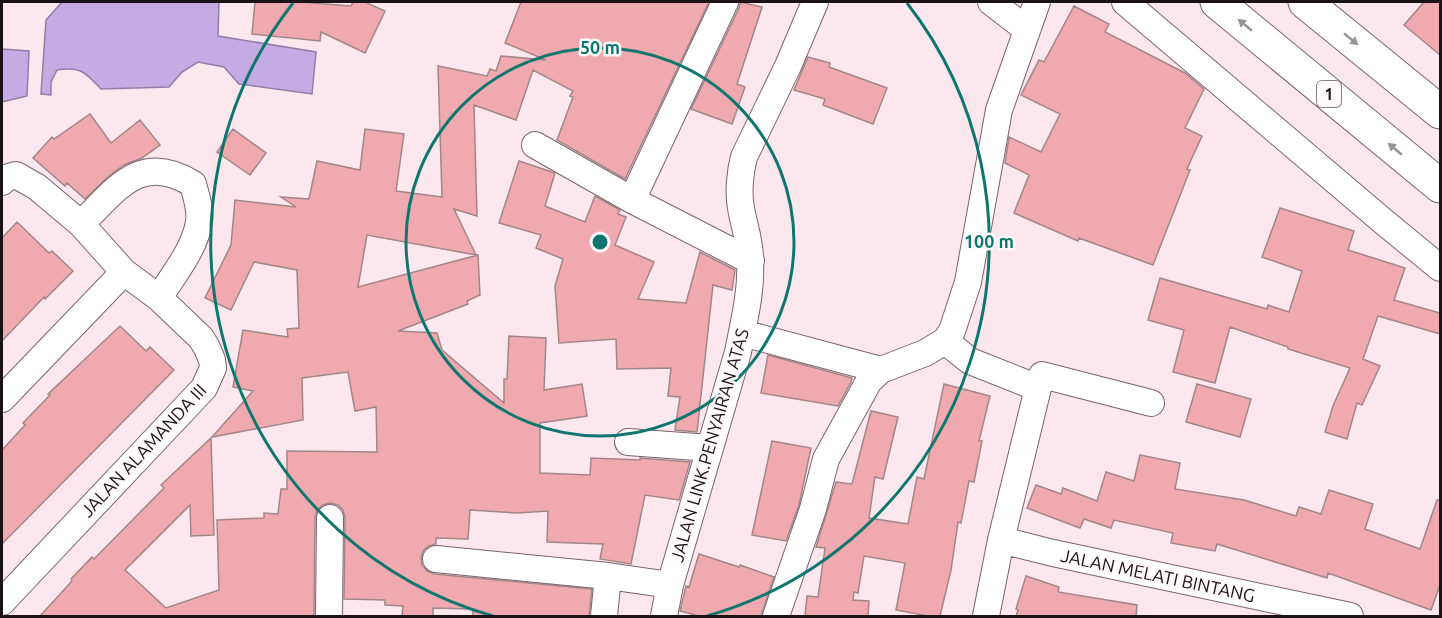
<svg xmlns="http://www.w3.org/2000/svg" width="1442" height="618" viewBox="0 0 1442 618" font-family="Ubuntu,sans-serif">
<rect width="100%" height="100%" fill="#fde7ef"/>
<path fill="#c5abe3" stroke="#927da6" stroke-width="1.5" d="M 62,2 L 219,2 L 218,36 L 316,52 L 312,94 L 239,84 L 224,67 L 198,62 L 182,72 L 169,87 L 101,89 C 86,73 81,66 57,70 L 51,82 L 51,95 L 41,94 L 46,20 Z
M 2,49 L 29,51 L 27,96 L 2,102 Z"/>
<path fill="#f0aaaf" stroke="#a18687" stroke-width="1.5" d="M 255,2 L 300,2 L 351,6 L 353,2 L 365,2 L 385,11 L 365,53 L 321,32 L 320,41 L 252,34 Z
M 521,2 L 709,2 L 625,179 L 557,140 L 573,97 L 570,96 L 573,91 L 533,70 L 516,120 L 474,105 L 477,216 L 454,209 L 476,255 L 367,235 L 358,287 L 478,255 L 480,295 L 467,301 L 468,304 L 398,331 L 437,333 L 442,350 L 504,403 L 504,379 L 507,379 L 509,336 L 546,338 L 544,390 L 582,384 L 587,416 L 540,423 L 540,473 L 590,475 L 591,458 L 640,460 L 640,458 L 690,462 L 679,500 L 645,495 L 631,564 L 600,559 L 603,544 L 547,542 L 548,511 L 517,513 L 470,510 L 468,539 L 436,538 L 436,544 L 429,546 L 424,550 L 421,557 L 422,565 L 427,571 L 435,574 L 592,589 L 589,616 L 473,616 L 473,609 L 433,608 L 433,616 L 402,616 L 403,606 L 385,605 L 385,600 L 344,599 L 345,518 L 343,510 L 338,505 L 330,503 L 323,505 L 317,510 L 315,518 L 314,616 L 40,616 L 72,581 L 71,579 L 92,557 L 94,559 L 164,488 L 161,485 L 211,438 L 214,535 L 191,536 L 190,505 L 125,570 L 166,608 L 219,590 L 217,520 L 264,518 L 264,513 L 278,514 L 281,489 L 287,489 L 287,451 L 377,452 L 376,407 L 355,411 L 348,372 L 302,378 L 303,420 L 212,437 L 253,391 L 233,387 L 243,330 L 288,337 L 287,329 L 299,328 L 297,270 L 254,262 L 231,310 L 205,298 L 231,245 L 235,200 L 296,207 L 281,197 L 309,199 L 317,161 L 360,170 L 365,129 L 404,134 L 396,191 L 442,197 L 438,66 L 487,76 L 490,69 L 496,71 L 501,56 L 546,60 L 505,43 Z
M 740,2 L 762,7 L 737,84 L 745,87 L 732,124 L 691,109 L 739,8 Z
M 1424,2 L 1440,2 L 1440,55 L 1404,25 Z
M 1074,6 L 1109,24 L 1105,32 L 1185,73 L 1204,89 L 1185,128 L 1202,136 L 1187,169 L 1190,170 L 1153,265 L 1079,238 L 1078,241 L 1014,213 L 1029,175 L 1005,163 L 1009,137 L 1041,152 L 1060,114 L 1021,95 L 1039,60 L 1044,62 Z
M 808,57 L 830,63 L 829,67 L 887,88 L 873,124 L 823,105 L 825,99 L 794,90 Z
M 90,114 L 111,143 L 140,120 L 160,145 L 142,158 L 124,165 L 109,176 L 85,199 L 67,183 L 65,186 L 33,158 L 52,137 L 54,139 Z
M 233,129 L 266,153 L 250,175 L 217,152 Z
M 519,161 L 555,173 L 545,206 L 585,222 L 595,196 L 620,210 L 618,214 L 626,217 L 615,245 L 654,262 L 638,299 L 686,303 L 700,252 L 735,270 L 732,290 L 713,285 L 697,432 L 675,430 L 680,397 L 668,396 L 671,368 L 617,369 L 616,339 L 559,343 L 555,286 L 563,259 L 536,248 L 541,235 L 499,223 Z
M 1280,208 L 1354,231 L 1348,250 L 1405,268 L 1394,300 L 1440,313 L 1440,334 L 1378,316 L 1363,359 L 1380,366 L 1362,405 L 1357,403 L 1347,439 L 1325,432 L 1333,406 L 1350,368 L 1288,349 L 1288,347 L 1230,327 L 1215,383 L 1173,372 L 1184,330 L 1148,320 L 1160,278 L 1267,309 L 1268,305 L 1289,312 L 1302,271 L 1262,257 Z
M 17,222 L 49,253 L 52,251 L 73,271 L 45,299 L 44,297 L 2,341 L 2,238 Z
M 120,326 L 146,351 L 150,347 L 174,370 L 2,544 L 2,450 L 25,425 L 23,423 L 50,395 L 48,394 Z
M 768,355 L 852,378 L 851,382 L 838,406 L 761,393 Z
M 944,384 L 990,396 L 979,441 L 982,441 L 974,482 L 969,481 L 961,523 L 958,522 L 951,570 L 940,616 L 928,616 L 896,610 L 905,563 L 864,556 L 858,593 L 854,592 L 853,600 L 869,601 L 868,616 L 805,616 L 807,596 L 818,597 L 825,548 L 816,547 L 836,482 L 852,484 L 871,411 L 898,417 L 883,479 L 875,477 L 869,518 L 908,524 L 917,477 L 924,479 Z
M 1197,384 L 1251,399 L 1240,437 L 1186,422 Z
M 772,441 L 811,448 L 799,505 L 786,541 L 752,535 Z
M 1140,455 L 1180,463 L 1175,489 L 1244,500 L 1296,516 L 1299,507 L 1321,514 L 1329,490 L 1373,504 L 1365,529 L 1420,549 L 1437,500 L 1440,500 L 1440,585 L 1431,610 L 1328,573 L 1327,578 L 1217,544 L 1215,551 L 1171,543 L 1173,533 L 1114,520 L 1111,528 L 1084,519 L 1080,528 L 1027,508 L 1036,485 L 1061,494 L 1063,488 L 1097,501 L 1106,472 L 1134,481 Z
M 699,554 L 739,567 L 740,565 L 774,577 L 761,616 L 699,616 L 680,611 L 686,586 L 689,587 Z
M 1026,576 L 1059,587 L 1058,592 L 1137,605 L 1136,616 L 1016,616 L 1018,610 L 1016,609 Z"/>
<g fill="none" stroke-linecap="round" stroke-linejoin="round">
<defs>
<path id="minor" d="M 991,2 L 1026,29
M 1125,2 L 1384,222 L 1440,268
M 535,145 L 632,200 L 751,261
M 2,182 L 6,178 L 16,175 L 37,187 L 81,224 L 124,272 L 159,298 L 201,338 L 207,348 L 212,360 L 213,368 L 204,388 L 2,602
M 632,200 L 725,2
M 81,224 C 116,190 140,151 193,184 C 196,196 201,209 199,222 C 195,249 173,275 159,298
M 742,333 L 881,370 L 925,353 L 945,341 L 952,331 L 968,282 L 999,110 L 1037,2
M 945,341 L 970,361 L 1038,388 L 1001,540 L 986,616
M 1038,388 L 1042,375 L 1151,403
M 2,399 L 124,272
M 628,442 L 710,448
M 1001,540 L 1053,553 L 1350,616
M 436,559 L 608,576 L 670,585
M 329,616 L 330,518
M 604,616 L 608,576
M 664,616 L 670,585 L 738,352 C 744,321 752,290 750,259 C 750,241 744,226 741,208 C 738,193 740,172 744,157 L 788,66 L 815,2
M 776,616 L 813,509 L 826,459 L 869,381 L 881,370"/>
<path id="motorway" d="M 1217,2 L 1440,186
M 1305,2 L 1440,112"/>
</defs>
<use href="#minor" stroke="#7a636c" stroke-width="28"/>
<use href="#motorway" stroke="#7a636c" stroke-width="35"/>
<use href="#minor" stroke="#fff" stroke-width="26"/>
<use href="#motorway" stroke="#fff" stroke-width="33"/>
</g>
<defs><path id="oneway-solid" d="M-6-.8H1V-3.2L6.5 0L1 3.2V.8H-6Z" transform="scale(1.5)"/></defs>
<g fill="#989496">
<use href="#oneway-solid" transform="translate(1245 25) rotate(-140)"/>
<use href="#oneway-solid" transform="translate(1351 39) rotate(39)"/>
<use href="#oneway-solid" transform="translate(1395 149) rotate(-140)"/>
</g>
<g fill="none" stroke="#0f766e" stroke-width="3">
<circle cx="600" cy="242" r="194"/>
<path d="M493 616A389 389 0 0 1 293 3M907 3A389 389 0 0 1 707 616"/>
</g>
<g text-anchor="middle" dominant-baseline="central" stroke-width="5" stroke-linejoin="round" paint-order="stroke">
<rect fill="#fff9fb" stroke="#5f575b" stroke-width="1.5" x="1317" y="81" width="24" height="26" rx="4.5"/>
<g font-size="16" font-weight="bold" fill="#1b1216">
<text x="1329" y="94">1</text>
</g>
<g font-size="18" fill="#1b1216" stroke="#fff9fb">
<text transform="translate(709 445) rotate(-74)">JALAN LINK.PENYAIRAN ATAS</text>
<text transform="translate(143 450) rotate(-47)">JALAN ALAMANDA III</text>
<text transform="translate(1158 575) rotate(12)">JALAN MELATI BINTANG</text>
</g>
</g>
<circle cx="600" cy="242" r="9" fill="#0f766e" stroke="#fff9fb" stroke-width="3"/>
<g font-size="18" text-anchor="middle" font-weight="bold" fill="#0f766e" stroke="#fff9fb" stroke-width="5" stroke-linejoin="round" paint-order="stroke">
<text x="600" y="54">50 m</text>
<text x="989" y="248">100 m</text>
</g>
<rect width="1442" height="618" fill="none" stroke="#1b1216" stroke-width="6"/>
</svg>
